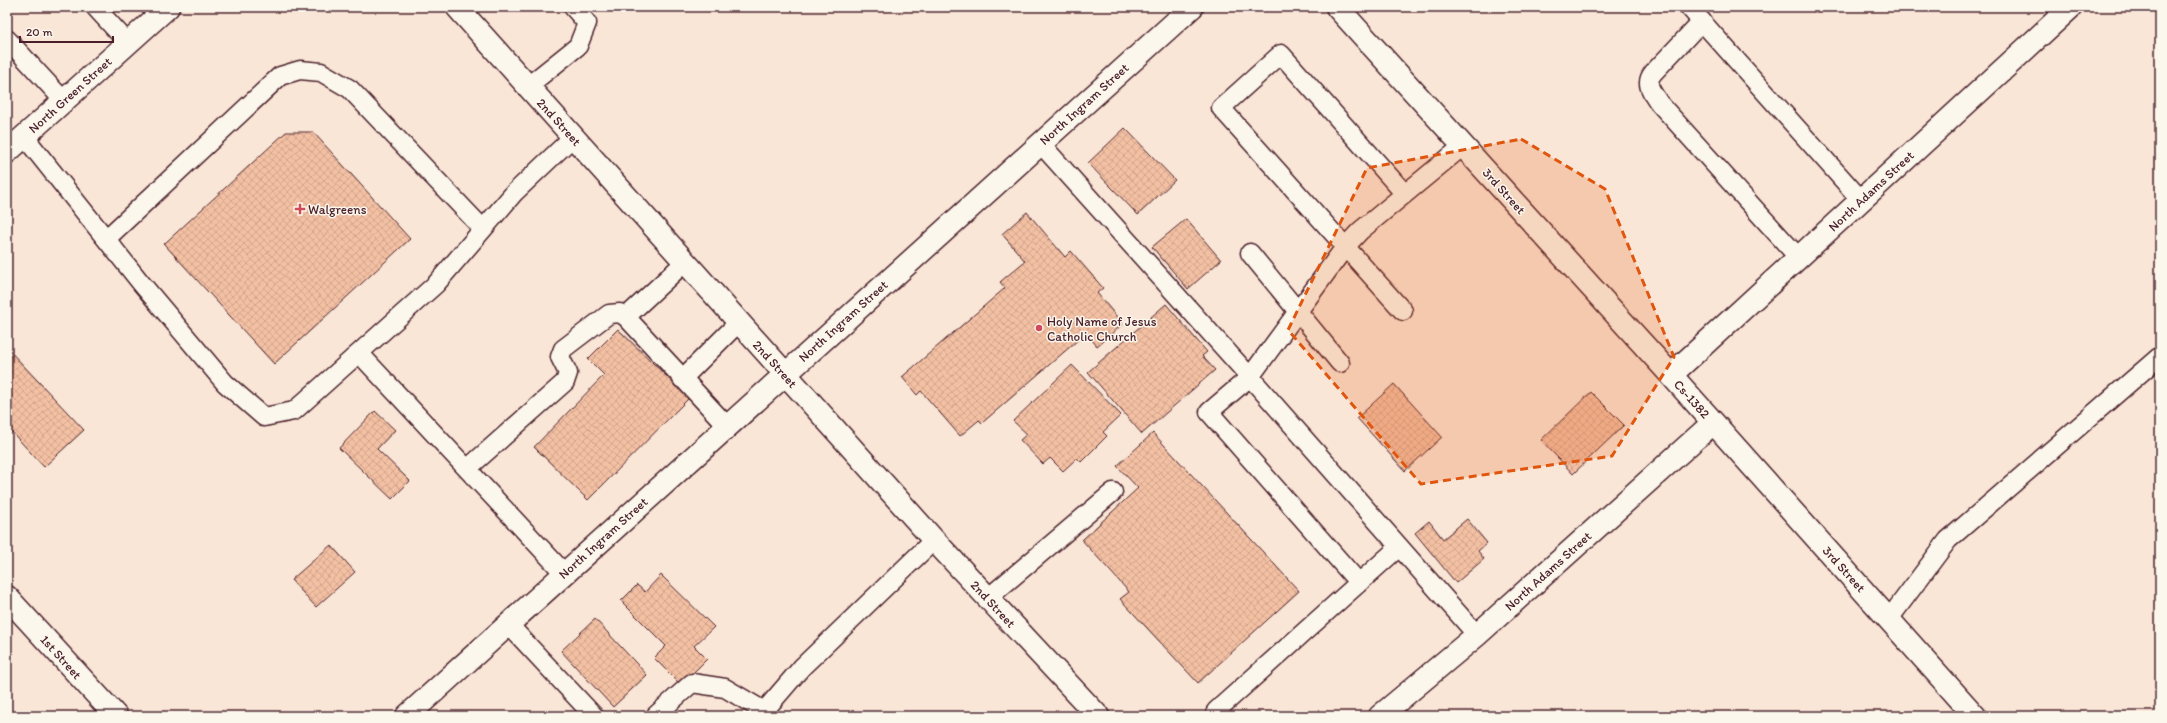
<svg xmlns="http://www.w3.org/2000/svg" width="2167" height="723" viewBox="0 0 2167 723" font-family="Itim,sans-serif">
<defs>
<pattern id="building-cross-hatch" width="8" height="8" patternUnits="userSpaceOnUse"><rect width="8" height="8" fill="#f3c0a3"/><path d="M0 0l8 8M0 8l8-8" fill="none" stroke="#d2a58c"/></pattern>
</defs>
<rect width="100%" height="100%" fill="#f9e6d6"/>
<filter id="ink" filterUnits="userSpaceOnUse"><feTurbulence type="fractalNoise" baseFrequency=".025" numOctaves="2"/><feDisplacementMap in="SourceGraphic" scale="8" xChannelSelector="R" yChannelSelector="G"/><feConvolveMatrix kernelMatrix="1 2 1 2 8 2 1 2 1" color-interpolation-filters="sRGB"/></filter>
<g filter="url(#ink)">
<path fill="url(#building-cross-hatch)" stroke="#4a1f2b" d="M 1125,128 L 1175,180 L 1138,215 L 1088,163 Z
M 286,132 L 313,132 L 410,239 L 274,364 L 164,244 Z
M 1027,212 L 1065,257 L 1071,251 L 1103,288 L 1097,293 L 1123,324 L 1097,346 L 1086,333 L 982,423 L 979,420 L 960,436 L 921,391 L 917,395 L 902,377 L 1005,288 L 1000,282 L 1025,261 L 1002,234 Z
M 1186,219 L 1221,260 L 1188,289 L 1152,247 Z
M 1166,304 L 1207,352 L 1202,356 L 1215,370 L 1142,434 L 1088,372 Z
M 618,329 L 689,398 L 588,500 L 534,447 L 604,375 L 588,359 Z
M 7,348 L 84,430 L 44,467 L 7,427 Z
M 1072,365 L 1121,415 L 1103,432 L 1107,436 L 1081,462 L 1077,458 L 1063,471 L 1050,458 L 1043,464 L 1020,440 L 1027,434 L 1013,421 Z
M 1394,384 L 1442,437 L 1405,471 L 1357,418 Z
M 1591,392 L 1624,425 L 1573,474 L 1541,440 Z
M 375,411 L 395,430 L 377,449 L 410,481 L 392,499 L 339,448 Z
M 1153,433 L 1299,591 L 1198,683 L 1120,599 L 1129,592 L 1082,540 L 1138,488 L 1117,466 Z
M 1467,519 L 1487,543 L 1478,551 L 1484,559 L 1456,583 L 1415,533 L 1429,521 L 1443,539 Z
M 331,545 L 355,572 L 316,607 L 291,580 Z
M 661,575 L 714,627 L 694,646 L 707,659 L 681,685 L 654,658 L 666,646 L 621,601 L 637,585 L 645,592 Z
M 595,619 L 647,675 L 613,707 L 561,651 Z"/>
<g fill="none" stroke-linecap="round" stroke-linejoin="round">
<defs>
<path id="lane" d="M 95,7 L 128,43
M 1689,7 L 1861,200
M 1702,21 L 1653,73 C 1644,84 1652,92 1659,103 L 1799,258
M 7,39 L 64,101
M 528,86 L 578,46 L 587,23 L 573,7
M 24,136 L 141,283 L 225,383 L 264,417 L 294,411 L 436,284 L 514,193 L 573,137
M 1040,143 L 1250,377 L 1477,635
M 106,239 L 280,76 L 300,70 L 321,72 L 350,89 L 483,229
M 1250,253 L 1340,363
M 1403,311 L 1221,108 L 1281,54 L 1405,194
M 626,317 L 685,262
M 359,353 L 564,573
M 682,379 L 739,322
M 467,469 L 565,382 L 568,373 L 560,357 L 563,349 L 609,314 L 620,313 L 626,317 L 727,426
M 1359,583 L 1209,412 L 1250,377 L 1345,247 L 1360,231 L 1463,146
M 988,598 L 1113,492
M 1889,619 L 1948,540 L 2159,357
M 508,624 L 594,716
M 1216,711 L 1399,547
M 655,716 L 692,683 L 725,688 L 764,711
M 760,716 L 802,667 L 934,540"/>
<path id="street" d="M 1337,7 L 1671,375 L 1975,716
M 1671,375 L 2071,7
M 407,716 L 1192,7
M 1380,716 L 1477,635 L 1713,423"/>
<path id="secondary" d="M 7,597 L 116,716"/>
<path id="primary" d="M 457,7 L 934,540 L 1098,716
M 7,152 L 168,7"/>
</defs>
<use href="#lane" stroke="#4a1f2b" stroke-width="21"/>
<use href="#street" stroke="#4a1f2b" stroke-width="25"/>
<use href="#secondary" stroke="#4a1f2b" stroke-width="25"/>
<use href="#primary" stroke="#4a1f2b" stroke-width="25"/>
<use href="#lane" stroke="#fbf7ec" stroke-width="18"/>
<use href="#street" stroke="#fbf7ec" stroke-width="22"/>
<use href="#secondary" stroke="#fbf7ec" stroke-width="22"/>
<use href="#primary" stroke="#fbf7ec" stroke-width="22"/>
</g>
</g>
<path fill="#e0560e" fill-opacity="0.2" stroke="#e0560e" stroke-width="3" stroke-dasharray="8 5" stroke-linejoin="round" d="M 1521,139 L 1605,189 L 1674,357 L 1612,456 L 1421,484 L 1288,330 L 1367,168 Z"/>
<g fill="#d1495b" stroke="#fbf7ec" stroke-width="1.5">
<path d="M298 203h4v4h4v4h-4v4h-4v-4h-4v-4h4z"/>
<circle cx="1039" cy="328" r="4"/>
</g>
<g text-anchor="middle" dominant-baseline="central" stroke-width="3" stroke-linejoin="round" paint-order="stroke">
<g font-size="13" fill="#4a1f2b" stroke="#fbf7ec">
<text transform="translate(70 95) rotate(-42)">North Green Street</text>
<text transform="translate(1084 104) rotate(-42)">North Ingram Street</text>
<text transform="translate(559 122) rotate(48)">2nd Street</text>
<text transform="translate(1504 191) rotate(48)">3rd Street</text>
<text transform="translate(1871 191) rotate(-43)">North Adams Street</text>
<text transform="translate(843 321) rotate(-42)">North Ingram Street</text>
<text transform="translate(775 364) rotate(48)">2nd Street</text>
<text transform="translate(1692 399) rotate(48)">Cs-1382</text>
<text transform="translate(603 538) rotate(-42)">North Ingram Street</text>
<text transform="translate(1844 569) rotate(48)">3rd Street</text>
<text transform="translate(1548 571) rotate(-42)">North Adams Street</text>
<text transform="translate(993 604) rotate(47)">2nd Street</text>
<text transform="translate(61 657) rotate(48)">1st Street</text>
</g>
<g font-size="13" fill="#4a1f2b" stroke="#fbf7ec" text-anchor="start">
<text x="308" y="209">Walgreens</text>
<text x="1047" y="321">Holy Name of Jesus<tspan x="1047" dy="15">Catholic Church</tspan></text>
</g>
</g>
<rect width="2167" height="723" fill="none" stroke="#fbf7ec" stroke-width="24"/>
<rect x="12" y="12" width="2143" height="699" fill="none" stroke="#4a1f2b" stroke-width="1.5" filter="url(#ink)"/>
<path d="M20 36v6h93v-6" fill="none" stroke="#4a1f2b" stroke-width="2"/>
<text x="26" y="36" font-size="12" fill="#4a1f2b" stroke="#fbf7ec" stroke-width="3" paint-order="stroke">20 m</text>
</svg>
